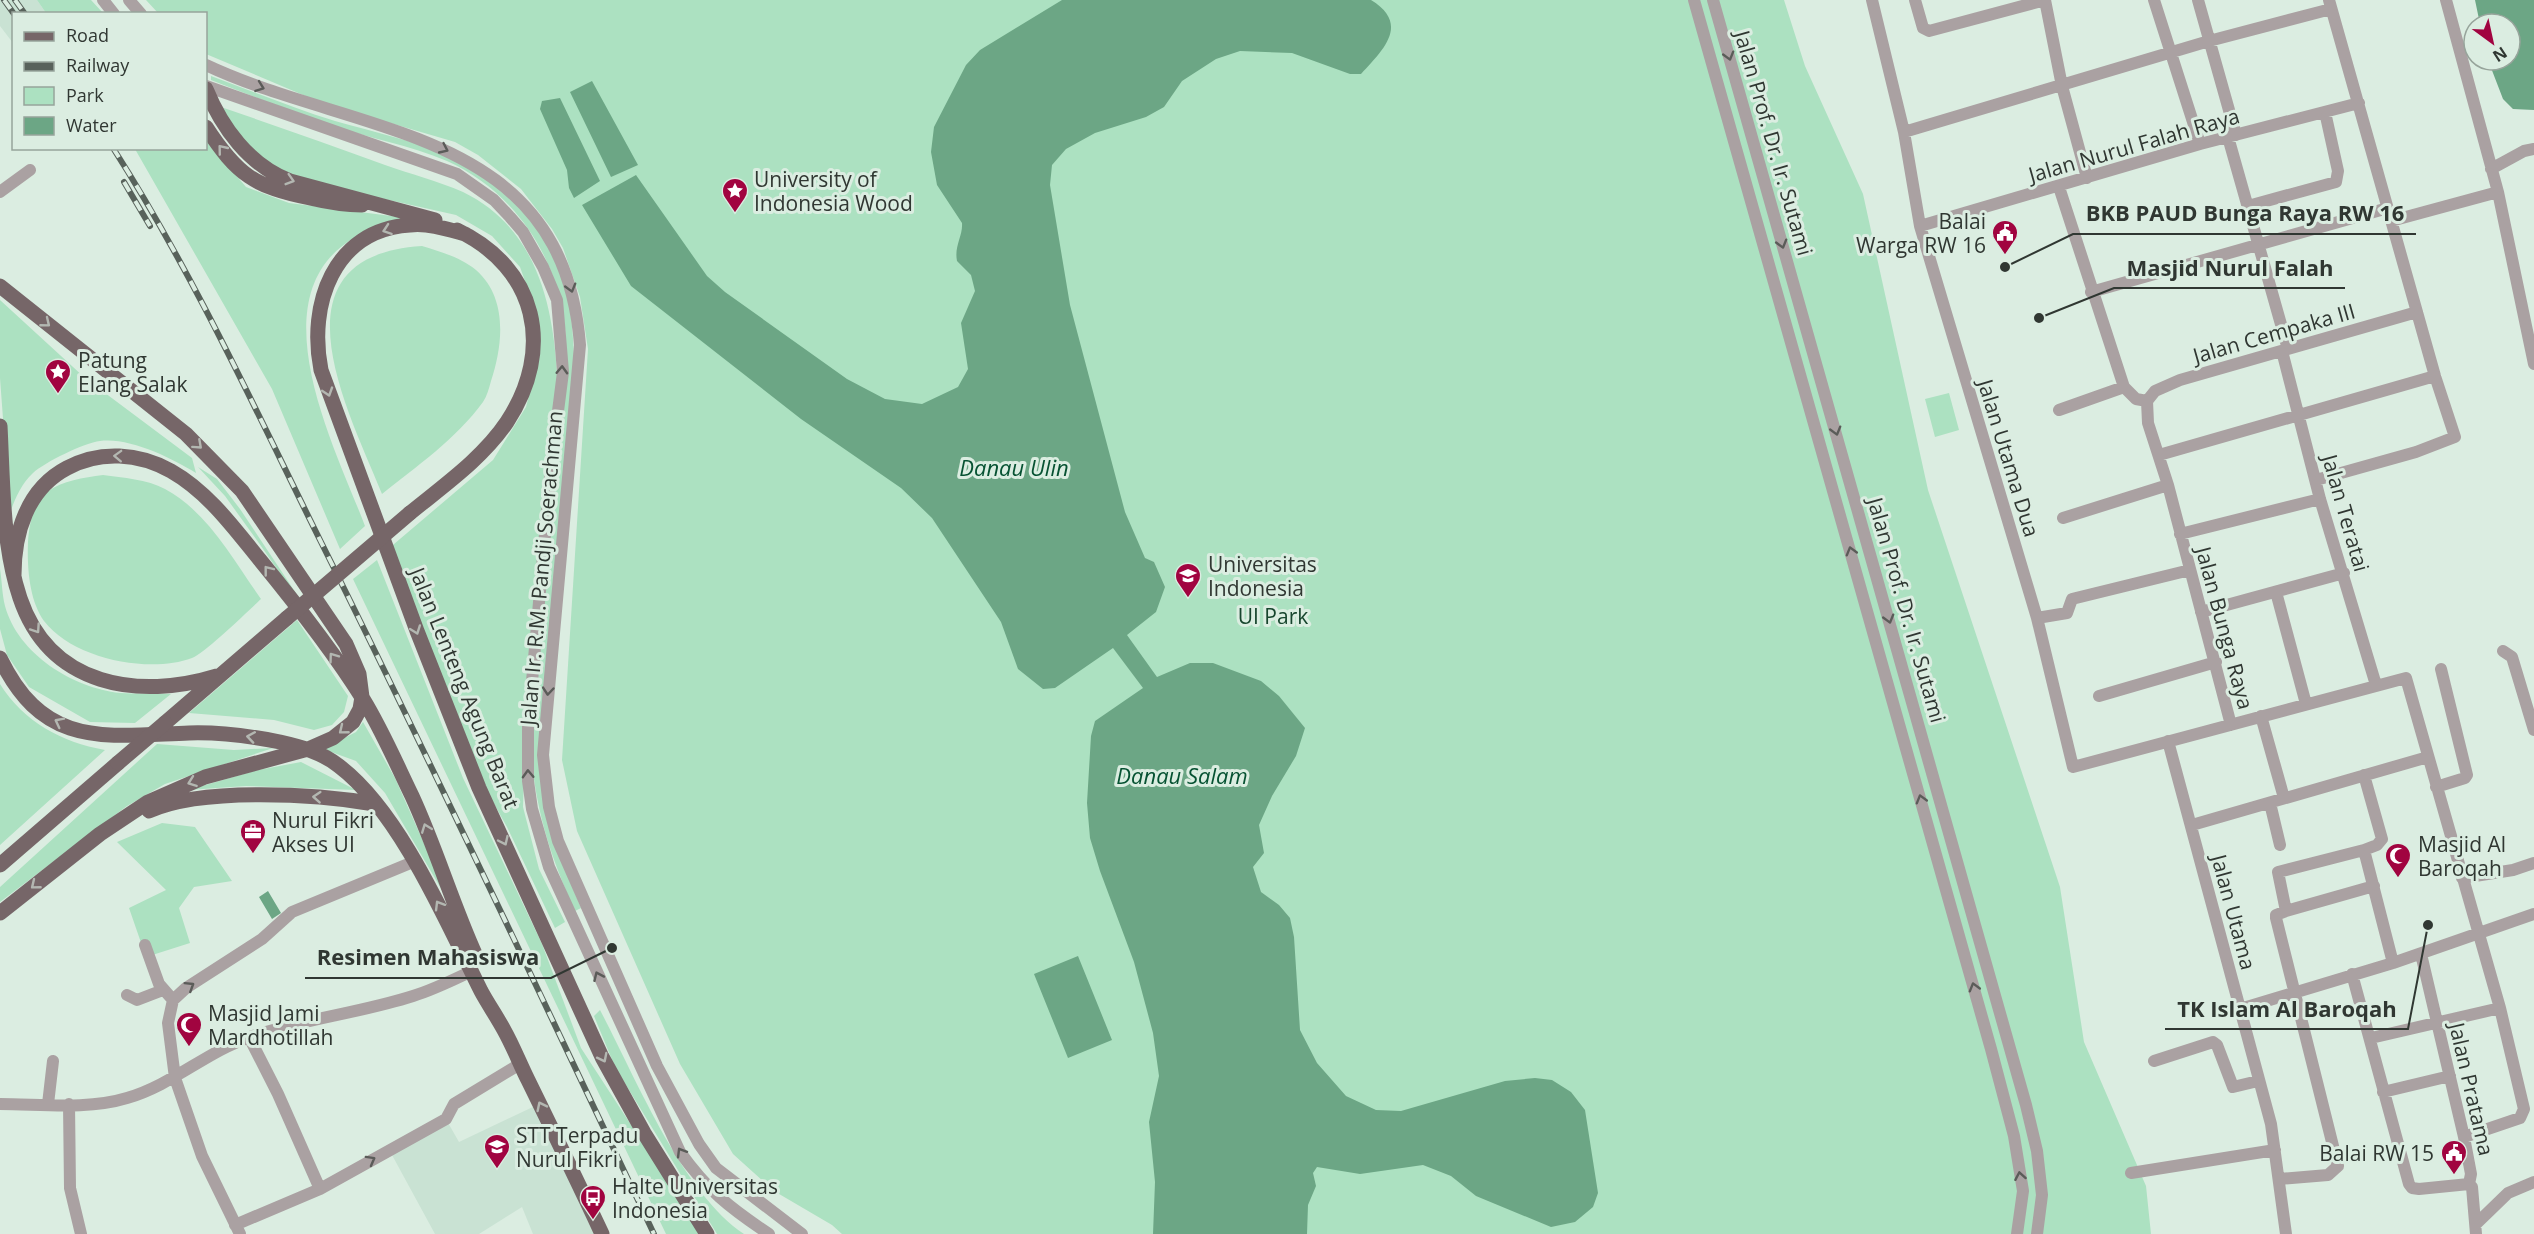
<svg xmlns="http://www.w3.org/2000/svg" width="2534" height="1234" viewBox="0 0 2534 1234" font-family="'Open Sans',sans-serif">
<rect width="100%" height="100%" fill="#dbede1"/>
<path fill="#c9e2d3" d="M 0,0 L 37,0 L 46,13 L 14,14 L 13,43 L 0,26 Z
M 537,1105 L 596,1234 L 533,1234 L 522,1207 L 479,1234 L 435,1234 L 392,1155 L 447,1121 L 459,1142 Z"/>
<path fill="#ace1c1" d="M 37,0 L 91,0 L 103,13 L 46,13 Z
M 146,0 L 1784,0 L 1805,66 L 1863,194 L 1928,490 L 2060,887 L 2084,1042 L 2146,1186 L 2151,1234 L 842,1234 L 832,1225 L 774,1191 L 733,1154 L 680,1064 L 577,831 L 562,760 L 588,349 L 580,297 L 563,248 L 552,229 L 521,189 L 478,155 L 455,142 L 322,103 L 206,54 L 206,14 L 158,13 Z
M 211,76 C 252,91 293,108 335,121 C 373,132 413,140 449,156 C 493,176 542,221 559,267 C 570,295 573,328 574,357 L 546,672 L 550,833 L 581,908 L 575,911 C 550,855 538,817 531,757 L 566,341 C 563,265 518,193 447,161 C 410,145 368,138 330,125 C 290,111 250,95 211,80 Z
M 221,107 C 276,126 331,145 385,165 C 410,174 438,181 463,192 C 541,230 555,313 558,391 L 526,722 L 523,807 L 539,869 L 565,922 L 555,928 L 507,827 L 474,768 L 387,550 L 493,460 L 526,407 L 540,353 L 535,309 L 520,267 L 492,236 L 456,215 L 277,175 L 247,148 Z
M 206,140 L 246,187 L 289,203 L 415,219 C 396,225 371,228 354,238 C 255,296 336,449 365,526 L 340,549 L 272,389 L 135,149 L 206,148 Z
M 422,246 C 441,252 460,257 476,270 C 508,298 503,345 491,381 C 489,388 487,396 483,402 C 456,439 417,466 382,494 C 348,410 266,256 422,246 Z
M 0,300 L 85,378 L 192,458 L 196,473 C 172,458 129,437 100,441 C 84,443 45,462 33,473 C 21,484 15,499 10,513 L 0,378 Z
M 1949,393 L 1959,430 L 1935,437 L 1925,399 Z
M 198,467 L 217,479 L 240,509 L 341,661 L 261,546 L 225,496 Z
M 103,475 C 123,478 147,479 165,489 C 208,512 234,561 261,599 C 248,611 204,654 192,658 C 149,674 73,659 44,621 C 29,600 27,567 28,542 C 29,525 33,503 47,492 C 63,480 83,478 103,475 Z
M 377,560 L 463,778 L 542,944 L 581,1048 L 702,1234 L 666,1234 L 353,579 Z
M 0,569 C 2,581 2,594 5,606 C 18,654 73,688 120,693 C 137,694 154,693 171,694 L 135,723 L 90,722 L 29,687 L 7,655 L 0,629 Z
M 297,620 L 348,696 L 344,712 L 332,725 L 314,730 L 274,720 L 189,713 Z
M 0,684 C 24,722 61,742 105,750 L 0,845 Z
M 363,722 L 395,778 L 453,909 L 385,793 L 356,761 L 323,749 L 356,732 Z
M 157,744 L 234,750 L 273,748 L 165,784 L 127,806 L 0,902 L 0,887 Z
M 301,762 L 356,790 L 246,786 L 188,790 L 258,770 Z
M 162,823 L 195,827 L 232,881 L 194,887 L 179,908 L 190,943 L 146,957 L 129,908 L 166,890 L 117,842 Z
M 600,1010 C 635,1076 682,1193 744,1234 L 717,1234 L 615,1067 L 594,1016 Z"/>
<path fill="#6ca685" d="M 1062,0 L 1371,0 C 1410,24 1384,49 1361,74 L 1350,74 L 1292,53 L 1240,51 L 1216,59 L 1182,81 L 1164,107 L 1146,117 L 1095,133 L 1066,149 L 1052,165 L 1050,185 L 1070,305 L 1125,512 L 1145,558 L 1154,562 L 1165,587 L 1156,612 L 1127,635 L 1157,677 L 1190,663 L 1213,663 L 1261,681 L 1279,696 L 1305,728 L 1296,756 L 1272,796 L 1259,825 L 1264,853 L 1253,867 L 1261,892 L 1279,905 L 1290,918 L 1294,937 L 1300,1030 L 1317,1063 L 1346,1096 L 1376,1110 L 1401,1111 L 1505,1081 L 1535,1078 L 1552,1080 L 1571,1092 L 1585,1110 L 1598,1193 L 1593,1207 L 1575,1222 L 1551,1227 L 1476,1196 L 1451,1176 L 1423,1165 L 1360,1174 L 1317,1167 L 1313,1173 L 1316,1186 L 1308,1205 L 1307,1234 L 1153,1234 L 1155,1182 L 1149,1122 L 1159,1076 L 1153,1033 L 1134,962 L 1100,871 L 1090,838 L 1087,803 L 1091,736 L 1095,721 L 1143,688 L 1113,648 L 1055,688 L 1043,689 L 1018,669 L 1001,622 L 932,518 L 901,488 L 801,419 L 631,286 L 582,205 L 636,175 L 707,276 L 725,292 L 847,379 L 885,399 L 922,404 L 958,387 L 968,369 L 961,323 L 975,291 L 971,275 L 957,261 C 954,246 963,236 962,223 L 937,185 L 931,152 L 934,127 L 966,65 L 980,50 Z
M 2475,0 L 2534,0 L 2534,110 L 2513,109 L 2503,99 L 2488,60 L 2510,60 L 2510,24 L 2480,24 Z
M 592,81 L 638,165 L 611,177 L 570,92 Z
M 560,98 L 600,181 L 574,198 L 569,188 L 567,170 L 540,109 L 542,101 Z
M 268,891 L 281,913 L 272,919 L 259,897 Z
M 1078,956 L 1112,1040 L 1068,1058 L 1034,974 Z"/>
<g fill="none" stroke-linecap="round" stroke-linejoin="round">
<path stroke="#aaa1a2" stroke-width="12" d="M 103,0 L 114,14
M 129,0 L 141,14
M 1694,0 L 1991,1049 L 2014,1136 L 2023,1191 L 2017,1234
M 1713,0 L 2026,1105 L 2037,1151 L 2042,1195 L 2037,1234
M 1872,0 L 1904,132 L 1920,226 L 2037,618 L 2073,767 L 2406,678 L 2500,1008 L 2524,1109 L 2520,1118 L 2464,1137
M 1915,0 L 1923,28 L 1929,31 L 2045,0
M 2045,0 L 2062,86 L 2087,178
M 2154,0 L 2200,144
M 2198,0 L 2236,135
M 2446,0 L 2498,192 L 2534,364
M 206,65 C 359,137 563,126 580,345 L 543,755 L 549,807 L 558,841 L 657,1066 L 699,1144 L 716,1168 L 802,1234
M 206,86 L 457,174 L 494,200 L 510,217 L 523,232 L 543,267 L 557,300 L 563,372 L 551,466 L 528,727 L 528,781 L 532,809 L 549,867 L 680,1152 C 707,1190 730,1208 769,1234
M 1904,132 L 2209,41 L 2331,9
M 2228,137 L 2288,349
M 2491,169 L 2524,151 L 2534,149
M 2059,187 L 2124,387 L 2136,399 L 2147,401
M 0,192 L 30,170
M 2248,206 L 2336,182 L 2338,171 L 2325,112
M 2391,221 L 2498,192
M 1920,226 L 2200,144 L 2359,103
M 2091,292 L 2388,208
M 2282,351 L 2320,499 L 2376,685
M 2147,401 L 2148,423 L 2168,485 L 2231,725
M 2147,401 L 2155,391 L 2180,380 L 2417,312
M 2059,410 L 2124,387
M 2159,455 L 2435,376
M 2316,480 L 2416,452 L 2455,437 L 2435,376 L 2329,0
M 2063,518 L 2168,485
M 2180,534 L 2320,499
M 2276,592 L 2306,704
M 2201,612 L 2344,573
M 2037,618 L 2067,613 L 2072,599 L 2076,598 L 2190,570
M 2503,651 L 2512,657 L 2534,730
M 2099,696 L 2216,662
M 2261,716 L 2284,798
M 2168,741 L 2271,1124 L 2286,1234
M 2364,775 L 2382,839 L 2377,845 L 2364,850
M 2436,787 L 2465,778 L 2467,775 L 2441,669
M 2270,803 L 2280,845
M 2192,825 L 2428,757
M 2462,878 L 2513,870 L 2534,863
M 2374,886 L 2286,911 L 2278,872 L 2364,850 L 2393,963
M 145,945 L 159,984 L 173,1000
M 2421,954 L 2464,1137 L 2471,1174 L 2469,1184 L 2472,1187 L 2476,1234
M 2352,974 L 2409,1184 L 2412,1188 L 2419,1189 L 2469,1184
M 127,995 L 137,1000 L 163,990
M 2240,1009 L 2393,963 L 2534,914
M 249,1037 L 278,1094 L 320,1189
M 2371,1038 L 2500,1008
M 2154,1061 L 2213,1042 L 2217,1045 L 2233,1087 L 2258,1081
M 2383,1092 L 2450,1076
M 0,1104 C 40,1104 88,1110 127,1098 C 172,1085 206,1052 250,1037 C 303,1019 360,1013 413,996 C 433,990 453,980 472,971
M 48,1104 L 53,1061
M 69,1104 L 70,1188 L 81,1234
M 2131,1173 L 2275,1150
M 2279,1179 L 2328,1175 L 2338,1166 L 2276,918 L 2276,915 L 2286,911
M 2476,1224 L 2508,1193 L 2534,1182
M 235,1225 L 320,1189 L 446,1119 L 454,1104 L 520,1064
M 240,1234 L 202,1156 L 175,1078 L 168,1023 L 173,1000 L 186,988 L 262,939 L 292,912 L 413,862"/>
<path stroke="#766668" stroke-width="15" d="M 206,89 C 222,128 249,165 290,181 L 435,220
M 206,127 C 237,175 255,187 310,198 C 327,202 344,205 362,205
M 465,234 C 447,229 429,223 410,225 C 333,230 308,305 321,370 L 417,631 L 479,788 L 602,1057 L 644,1133 L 707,1234
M 0,286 L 186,434 L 242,491 L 346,644 L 359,674 L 362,697 L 360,709 L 353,722 L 333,738 L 308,749 L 205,777 L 148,802 L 100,834 L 0,913
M 0,426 C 3,483 2,544 20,598 C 50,687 139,700 217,676
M 410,513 C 443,486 483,458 507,422 C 555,349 537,268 457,230
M 14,575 C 14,533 27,489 67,468 C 100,450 139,453 171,471 C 208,492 234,528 260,560 C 296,604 333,651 363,699 C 382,730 396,763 412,796 C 436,848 452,903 476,956
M 0,658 C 44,749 104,736 189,733 C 220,732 250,736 280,742 C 302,747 321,752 339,766 C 400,812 447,923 481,991 C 488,1004 497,1017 504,1030 C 513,1046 520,1064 528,1080 C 553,1131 578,1182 602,1234
M 165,723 L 287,618
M 149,811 C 202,787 317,794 375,804
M 0,865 L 118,763"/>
<defs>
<path id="rail" d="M 4,0 L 14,14
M 15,0 L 25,14
M 113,148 C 193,273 255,409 321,542 C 435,771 544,1002 654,1234
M 124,182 L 150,226"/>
</defs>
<use href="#rail" stroke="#58625b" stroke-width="6"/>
<use href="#rail" stroke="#dbede1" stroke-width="4" stroke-dasharray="11" stroke-linecap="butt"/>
<path stroke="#766668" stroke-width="15" d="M 287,618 L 410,513
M 118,763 L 165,723"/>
</g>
<defs><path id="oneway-chevron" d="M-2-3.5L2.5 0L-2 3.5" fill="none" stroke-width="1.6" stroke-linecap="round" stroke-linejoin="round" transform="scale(1.5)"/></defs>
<g stroke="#5b5c59">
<use href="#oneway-chevron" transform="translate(1729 56) rotate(74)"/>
<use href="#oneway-chevron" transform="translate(260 87) rotate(20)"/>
<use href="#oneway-chevron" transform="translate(444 149) rotate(25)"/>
<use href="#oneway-chevron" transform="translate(1782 244) rotate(74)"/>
<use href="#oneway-chevron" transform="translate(571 288) rotate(74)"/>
<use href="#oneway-chevron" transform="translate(562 370) rotate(-88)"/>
<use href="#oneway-chevron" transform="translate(1836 431) rotate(74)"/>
<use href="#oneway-chevron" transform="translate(1851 551) rotate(-106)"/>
<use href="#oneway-chevron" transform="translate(1889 619) rotate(74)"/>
<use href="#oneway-chevron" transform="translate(548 691) rotate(95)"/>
<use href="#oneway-chevron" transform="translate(528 774) rotate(-92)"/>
<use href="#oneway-chevron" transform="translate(1921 799) rotate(-106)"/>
<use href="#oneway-chevron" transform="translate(598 976) rotate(-114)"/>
<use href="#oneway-chevron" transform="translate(190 986) rotate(-32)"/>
<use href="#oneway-chevron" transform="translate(1974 987) rotate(-106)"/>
<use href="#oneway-chevron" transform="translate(681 1152) rotate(-121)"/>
<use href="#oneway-chevron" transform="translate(371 1160) rotate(-29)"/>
<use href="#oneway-chevron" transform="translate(2020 1176) rotate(-100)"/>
</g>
<g stroke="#b3b7b1">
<use href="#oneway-chevron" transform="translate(222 149) rotate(-129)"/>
<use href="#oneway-chevron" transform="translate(290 180) rotate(17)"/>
<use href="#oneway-chevron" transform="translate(387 230) rotate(161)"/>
<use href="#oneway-chevron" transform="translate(46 323) rotate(39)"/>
<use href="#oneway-chevron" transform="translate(328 392) rotate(72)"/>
<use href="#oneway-chevron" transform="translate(198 445) rotate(42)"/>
<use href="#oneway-chevron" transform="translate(118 456) rotate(-178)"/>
<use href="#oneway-chevron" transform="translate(268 570) rotate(-128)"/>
<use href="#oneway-chevron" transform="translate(36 629) rotate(56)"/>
<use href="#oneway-chevron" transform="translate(416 630) rotate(70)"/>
<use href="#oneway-chevron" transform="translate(333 657) rotate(-126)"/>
<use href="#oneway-chevron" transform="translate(59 722) rotate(-153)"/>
<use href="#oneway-chevron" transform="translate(343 730) rotate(141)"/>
<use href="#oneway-chevron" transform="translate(251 737) rotate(-171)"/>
<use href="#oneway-chevron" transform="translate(192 782) rotate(160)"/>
<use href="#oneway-chevron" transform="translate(317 797) rotate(-176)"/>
<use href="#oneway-chevron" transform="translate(426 828) rotate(-111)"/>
<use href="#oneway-chevron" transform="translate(504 841) rotate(65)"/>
<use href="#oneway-chevron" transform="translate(35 885) rotate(141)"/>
<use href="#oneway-chevron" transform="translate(439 905) rotate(-121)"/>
<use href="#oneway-chevron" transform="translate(603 1058) rotate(63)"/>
<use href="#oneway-chevron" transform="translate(541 1106) rotate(-116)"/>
</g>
<defs>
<symbol id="sight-pin" viewBox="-11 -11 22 30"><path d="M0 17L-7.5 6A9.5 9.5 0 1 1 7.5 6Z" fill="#a10440" stroke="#dbede1"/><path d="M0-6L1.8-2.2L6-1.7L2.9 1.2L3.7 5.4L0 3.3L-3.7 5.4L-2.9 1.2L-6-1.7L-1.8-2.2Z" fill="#fff"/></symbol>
<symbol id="civic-pin" viewBox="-11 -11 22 30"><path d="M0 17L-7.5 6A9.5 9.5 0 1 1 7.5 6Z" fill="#a10440" stroke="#dbede1"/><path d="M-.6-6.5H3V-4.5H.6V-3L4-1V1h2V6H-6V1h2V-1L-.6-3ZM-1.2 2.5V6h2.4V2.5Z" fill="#fff"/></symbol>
<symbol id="university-pin" viewBox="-11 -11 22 30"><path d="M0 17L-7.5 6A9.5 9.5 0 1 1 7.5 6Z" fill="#a10440" stroke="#dbede1"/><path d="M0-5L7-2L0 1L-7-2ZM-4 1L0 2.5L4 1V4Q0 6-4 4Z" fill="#fff"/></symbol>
<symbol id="office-pin" viewBox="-11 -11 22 30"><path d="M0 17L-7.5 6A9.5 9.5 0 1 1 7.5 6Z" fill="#a10440" stroke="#dbede1"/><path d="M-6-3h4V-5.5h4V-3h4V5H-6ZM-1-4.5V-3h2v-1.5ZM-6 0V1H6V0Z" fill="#fff"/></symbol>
<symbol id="mosque-pin" viewBox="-11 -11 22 30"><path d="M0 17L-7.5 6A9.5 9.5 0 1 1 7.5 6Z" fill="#a10440" stroke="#dbede1"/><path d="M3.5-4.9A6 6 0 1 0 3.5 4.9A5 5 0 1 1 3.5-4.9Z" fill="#fff"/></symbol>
<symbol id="bus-pin" viewBox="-11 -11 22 30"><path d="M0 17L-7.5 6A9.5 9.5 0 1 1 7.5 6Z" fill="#a10440" stroke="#dbede1"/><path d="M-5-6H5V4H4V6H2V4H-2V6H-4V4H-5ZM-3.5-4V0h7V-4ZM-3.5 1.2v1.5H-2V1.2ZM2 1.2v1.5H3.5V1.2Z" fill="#fff"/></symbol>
</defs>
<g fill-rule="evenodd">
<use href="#sight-pin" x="720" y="176" width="30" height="40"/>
<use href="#civic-pin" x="1990" y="218" width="30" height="40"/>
<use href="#sight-pin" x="43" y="357" width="30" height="40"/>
<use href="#university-pin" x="1173" y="561" width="30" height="40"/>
<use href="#office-pin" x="238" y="817" width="30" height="40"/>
<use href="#mosque-pin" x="2383" y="841" width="30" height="40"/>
<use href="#mosque-pin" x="174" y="1010" width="30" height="40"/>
<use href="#university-pin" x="482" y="1132" width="30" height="40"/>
<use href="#civic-pin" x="2439" y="1138" width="30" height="40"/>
<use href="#bus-pin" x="578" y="1183" width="30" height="40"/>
</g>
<g text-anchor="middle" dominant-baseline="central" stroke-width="6" stroke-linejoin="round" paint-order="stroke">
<g font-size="21" fill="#303732" stroke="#dbede1">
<text transform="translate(1774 143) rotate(74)">Jalan Prof. Dr. Ir. Sutami</text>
<text transform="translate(2134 145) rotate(-16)">Jalan Nurul Falah Raya</text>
<text transform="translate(2274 333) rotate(-16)">Jalan Cempaka III</text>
<text transform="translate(2009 458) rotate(73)">Jalan Utama Dua</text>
<text transform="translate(2346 513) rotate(74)">Jalan Teratai</text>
<text transform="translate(541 568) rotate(-85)">Jalan Ir. R.M. Pandji Soerachman</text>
<text transform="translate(1907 610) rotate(74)">Jalan Prof. Dr. Ir. Sutami</text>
<text transform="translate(2225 628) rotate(75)">Jalan Bunga Raya</text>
<text transform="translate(465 688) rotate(68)">Jalan Lenteng Agung Barat</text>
<text transform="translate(2234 912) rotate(75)">Jalan Utama</text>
<text transform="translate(2472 1089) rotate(77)">Jalan Pratama</text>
</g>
<g font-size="21" fill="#303732" stroke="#dbede1" text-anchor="start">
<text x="754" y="179">University of<tspan x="754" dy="24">Indonesia Wood</tspan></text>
<text x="1986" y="221" text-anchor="end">Balai<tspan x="1986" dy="24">Warga RW 16</tspan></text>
<text x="78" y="360">Patung<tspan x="78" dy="24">Elang Salak</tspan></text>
<text x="1208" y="564">Universitas<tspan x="1208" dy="24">Indonesia</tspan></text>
<text x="272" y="820">Nurul Fikri<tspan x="272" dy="24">Akses UI</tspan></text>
<text x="2418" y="844">Masjid Al<tspan x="2418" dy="24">Baroqah</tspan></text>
<text x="208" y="1013">Masjid Jami<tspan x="208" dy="24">Mardhotillah</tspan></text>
<text x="516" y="1135">STT Terpadu<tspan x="516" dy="24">Nurul Fikri</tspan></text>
<text x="2434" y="1153" text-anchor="end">Balai RW 15</text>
<text x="612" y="1186">Halte Universitas<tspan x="612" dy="24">Indonesia</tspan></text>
</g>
<g font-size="21" fill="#17462e" stroke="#dbede1">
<text x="1273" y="616">UI Park</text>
</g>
<g font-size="22" font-style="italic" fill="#065232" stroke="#dbede1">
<text x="1014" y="467">Danau Ulin</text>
<text x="1182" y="775">Danau Salam</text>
</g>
</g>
<path fill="none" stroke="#303732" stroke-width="2" d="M2005 267L2073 234H2416M2039 318L2114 288H2345M612 948L551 978H305M2428 925L2408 1029H2165"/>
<g fill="#303732" stroke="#dbede1" stroke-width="2">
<circle cx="2005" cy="267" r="6"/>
<circle cx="2039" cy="318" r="6"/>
<circle cx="612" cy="948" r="6"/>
<circle cx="2428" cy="925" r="6"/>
</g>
<g font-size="22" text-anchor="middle" font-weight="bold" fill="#303732" stroke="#dbede1" stroke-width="6" stroke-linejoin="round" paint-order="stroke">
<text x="2245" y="221">BKB PAUD Bunga Raya RW 16</text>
<text x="2230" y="276">Masjid Nurul Falah</text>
<text x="428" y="965">Resimen Mahasiswa</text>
<text x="2287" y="1017">TK Islam Al Baroqah</text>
</g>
<rect x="12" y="12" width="195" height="138" fill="#dbede1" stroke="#97a49b" stroke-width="1.5"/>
<rect x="24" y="32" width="30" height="9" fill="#766668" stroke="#97a49b" stroke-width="1.5"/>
<text x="66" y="42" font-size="18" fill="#303732">Road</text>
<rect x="24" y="62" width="30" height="9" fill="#58625b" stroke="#97a49b" stroke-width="1.5"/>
<text x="66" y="72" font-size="18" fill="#303732">Railway</text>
<rect x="24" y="87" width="30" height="18" fill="#ace1c1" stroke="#97a49b" stroke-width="1.5"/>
<text x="66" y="102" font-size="18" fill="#303732">Park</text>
<rect x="24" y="117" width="30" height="18" fill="#6ca685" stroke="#97a49b" stroke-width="1.5"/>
<text x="66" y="132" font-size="18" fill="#303732">Water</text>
<g transform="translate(2492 42) rotate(147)"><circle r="28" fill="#dbede1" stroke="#97a49b" stroke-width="1.5"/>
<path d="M0-4.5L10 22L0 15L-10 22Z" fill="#a10440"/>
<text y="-9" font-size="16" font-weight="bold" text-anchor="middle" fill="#303732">N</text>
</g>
</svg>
